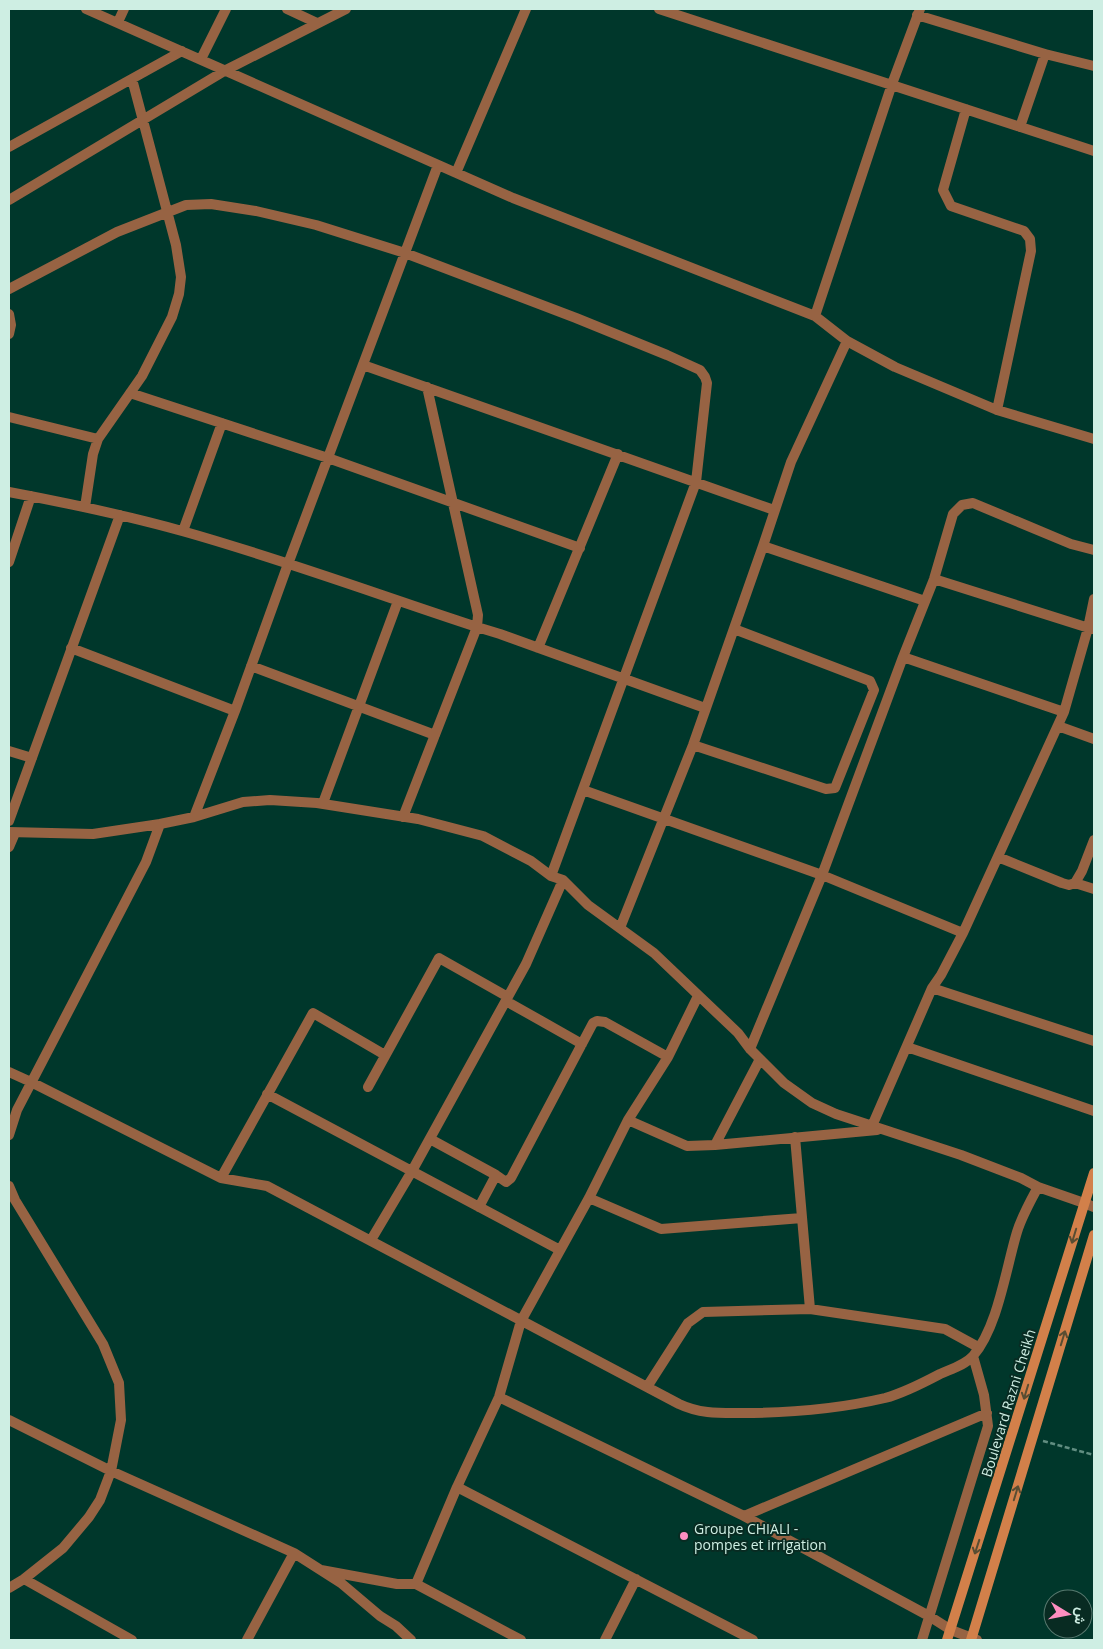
<svg xmlns="http://www.w3.org/2000/svg" width="1103" height="1649" viewBox="0 0 1103 1649" font-family="'Open Sans',Vazirmatn,sans-serif">
<rect width="100%" height="100%" fill="#00372b"/>
<g fill="none" stroke-linecap="round" stroke-linejoin="round">
<path stroke="#608d81" stroke-width="2.5" stroke-dasharray="5 2.5" stroke-linecap="butt" d="M 1043,1441 L 1094,1455"/>
<path stroke="#976343" stroke-width="10" d="M 86,9 L 513,198 L 815,316 L 847,341 L 895,367 L 997,410 L 1094,439
M 287,9 L 317,23
M 659,9 L 1094,151
M 917,15 L 1045,54 L 1094,66
M 118,22 L 124,9
M 201,59 L 226,9
M 966,109 L 943,190 L 951,206 L 1024,231 L 1030,239 L 1031,251 L 997,410
M 1020,127 L 1045,54
M 9,147 L 182,51
M 456,173 L 526,9
M 9,200 L 226,70 L 346,9
M 9,289 L 117,232 L 186,205 L 211,204 L 256,211 L 316,225 L 405,253 L 576,318 L 667,355 L 700,370 L 705,377 L 707,383 L 696,482 L 551,876
M 9,314 L 11,325 L 9,334
M 815,316 L 892,84 L 920,9
M 363,365 L 774,510
M 130,393 L 328,458 L 580,548
M 9,417 L 98,439
M 9,492 C 67,503 125,515 182,531 C 282,559 379,595 477,627 L 478,615 L 476,606 L 427,387
M 85,507 L 93,454 L 98,439 L 142,376 L 172,317 L 179,294 L 181,277 L 176,245 L 132,79
M 183,531 L 222,423
M 763,546 L 925,601
M 1094,550 L 1071,544 L 973,503 L 962,505 L 953,514 L 934,579 L 903,657 L 822,875 L 963,933 L 1064,712 L 1088,628 L 1094,599
M 9,562 L 31,496
M 934,579 L 1092,629
M 71,648 L 235,711
M 538,648 L 618,454
M 903,657 L 1064,712
M 251,666 L 435,735
M 1058,726 L 1094,739
M 693,745 L 826,789 L 835,788 L 874,690 L 870,681 L 734,629
M 9,751 L 32,758
M 583,790 L 822,875 L 750,1049
M 323,803 L 398,601
M 194,817 L 243,802 L 270,800 L 317,803 L 418,819 L 483,836 L 531,861 L 551,876 L 563,880 L 588,905 L 654,953 L 738,1033 L 750,1049 L 784,1083 L 812,1103 L 836,1114 L 961,1155 L 1021,1178 L 1038,1187
M 403,817 L 477,627 L 500,634 L 705,708
M 9,821 L 120,515
M 160,824 L 194,817 L 235,711 L 288,564 L 438,165
M 9,832 L 93,834 L 160,824 L 146,862 L 17,1110 L 9,1135
M 9,847 L 15,833
M 998,857 L 1062,883 L 1069,885 L 1075,883 L 1082,871 L 1094,840
M 1075,883 L 1094,889
M 620,928 L 693,745 L 763,546 L 791,462 L 847,341
M 963,933 L 941,975 L 932,988 L 1094,1041
M 506,1001 L 582,1044
M 907,1047 L 1094,1111
M 9,1072 L 31,1082 L 221,1178 L 267,1186 L 679,1404 C 700,1414 720,1413 742,1413 C 790,1413 838,1409 885,1398 C 904,1393 923,1383 940,1374 C 951,1369 965,1365 973,1356 C 998,1327 1006,1268 1017,1232 C 1022,1216 1030,1202 1038,1187 L 1084,1203
M 368,1087 L 439,958 L 508,997
M 267,1094 L 560,1250
M 628,1120 L 687,1146 L 715,1145 L 877,1130
M 872,1126 L 932,988
M 430,1139 L 496,1175 L 506,1182 L 511,1178 L 593,1023 L 597,1021 L 605,1022 L 668,1057
M 715,1145 L 760,1059
M 221,1178 L 313,1013 L 385,1055
M 9,1186 L 15,1200 L 103,1344 L 119,1383 L 121,1420 L 111,1471 L 100,1500 L 89,1517 L 63,1548 L 24,1579 L 9,1588
M 589,1198 L 661,1229 L 802,1218
M 479,1207 L 496,1175
M 371,1240 L 412,1171 L 526,964 L 563,880
M 810,1309 L 945,1329 L 978,1347
M 647,1387 L 688,1323 L 703,1312 L 810,1309 L 795,1137
M 499,1397 L 744,1516 L 929,1616 L 951,1630 L 977,1640
M 9,1420 L 111,1471 L 294,1553 L 247,1640
M 457,1487 L 753,1640
M 744,1516 L 987,1413
M 294,1553 L 341,1583 L 380,1616 L 396,1626 L 411,1640
M 321,1570 L 397,1584 L 416,1584 L 457,1487 L 499,1397 L 521,1321 L 589,1198 L 628,1120 L 668,1057 L 698,996
M 24,1579 L 132,1640
M 416,1584 L 521,1640
M 605,1640 L 636,1579
M 922,1640 L 988,1426 L 984,1395 L 973,1356"/>
<path stroke="#976343" stroke-width="10" d="M 1084,1203 L 1094,1207"/>
<path stroke="#d2804a" stroke-width="10" d="M 947,1640 L 1094,1173
M 971,1640 L 1094,1235"/>
</g>
<defs><path id="oneway-shaft" d="M-6 0H5M1.5-3L5.5 0L1.5 3" fill="none" stroke-width="1.6" stroke-linecap="round" stroke-linejoin="round" transform="scale(1.25)"/></defs>
<g stroke="#594d32">
<use href="#oneway-shaft" transform="translate(1074 1236) rotate(107)"/>
<use href="#oneway-shaft" transform="translate(1063 1338) rotate(-73)"/>
<use href="#oneway-shaft" transform="translate(1026 1392) rotate(107)"/>
<use href="#oneway-shaft" transform="translate(1016 1493) rotate(-73)"/>
<use href="#oneway-shaft" transform="translate(977 1547) rotate(108)"/>
</g>
<circle fill="#fd8ec0" stroke="#082b22" stroke-width="2" cx="684" cy="1536" r="5"/>
<g text-anchor="middle" dominant-baseline="central" stroke-width="4" stroke-linejoin="round" paint-order="stroke">
<g font-size="14" fill="#ceeee3" stroke="#082b22">
<text transform="translate(1008 1403) rotate(-73)">Boulevard Razni Cheikh</text>
</g>
<g font-size="14" fill="#ceeee3" stroke="#082b22" text-anchor="start">
<text x="694" y="1528">Groupe CHIALI -<tspan x="694" dy="16">pompes et irrigation</tspan></text>
</g>
</g>
<rect width="1103" height="1649" fill="none" stroke="#ceeee3" stroke-width="20"/>
<g transform="translate(1068 1614) rotate(100)"><circle r="24" fill="#082b22" stroke="#57796f"/>
<path d="M0-4L9 19L0 12L-9 19Z" fill="#fd8ec0"/>
<text y="-8" font-size="14" font-weight="bold" text-anchor="middle" fill="#ceeee3">ش</text>
</g>
</svg>
